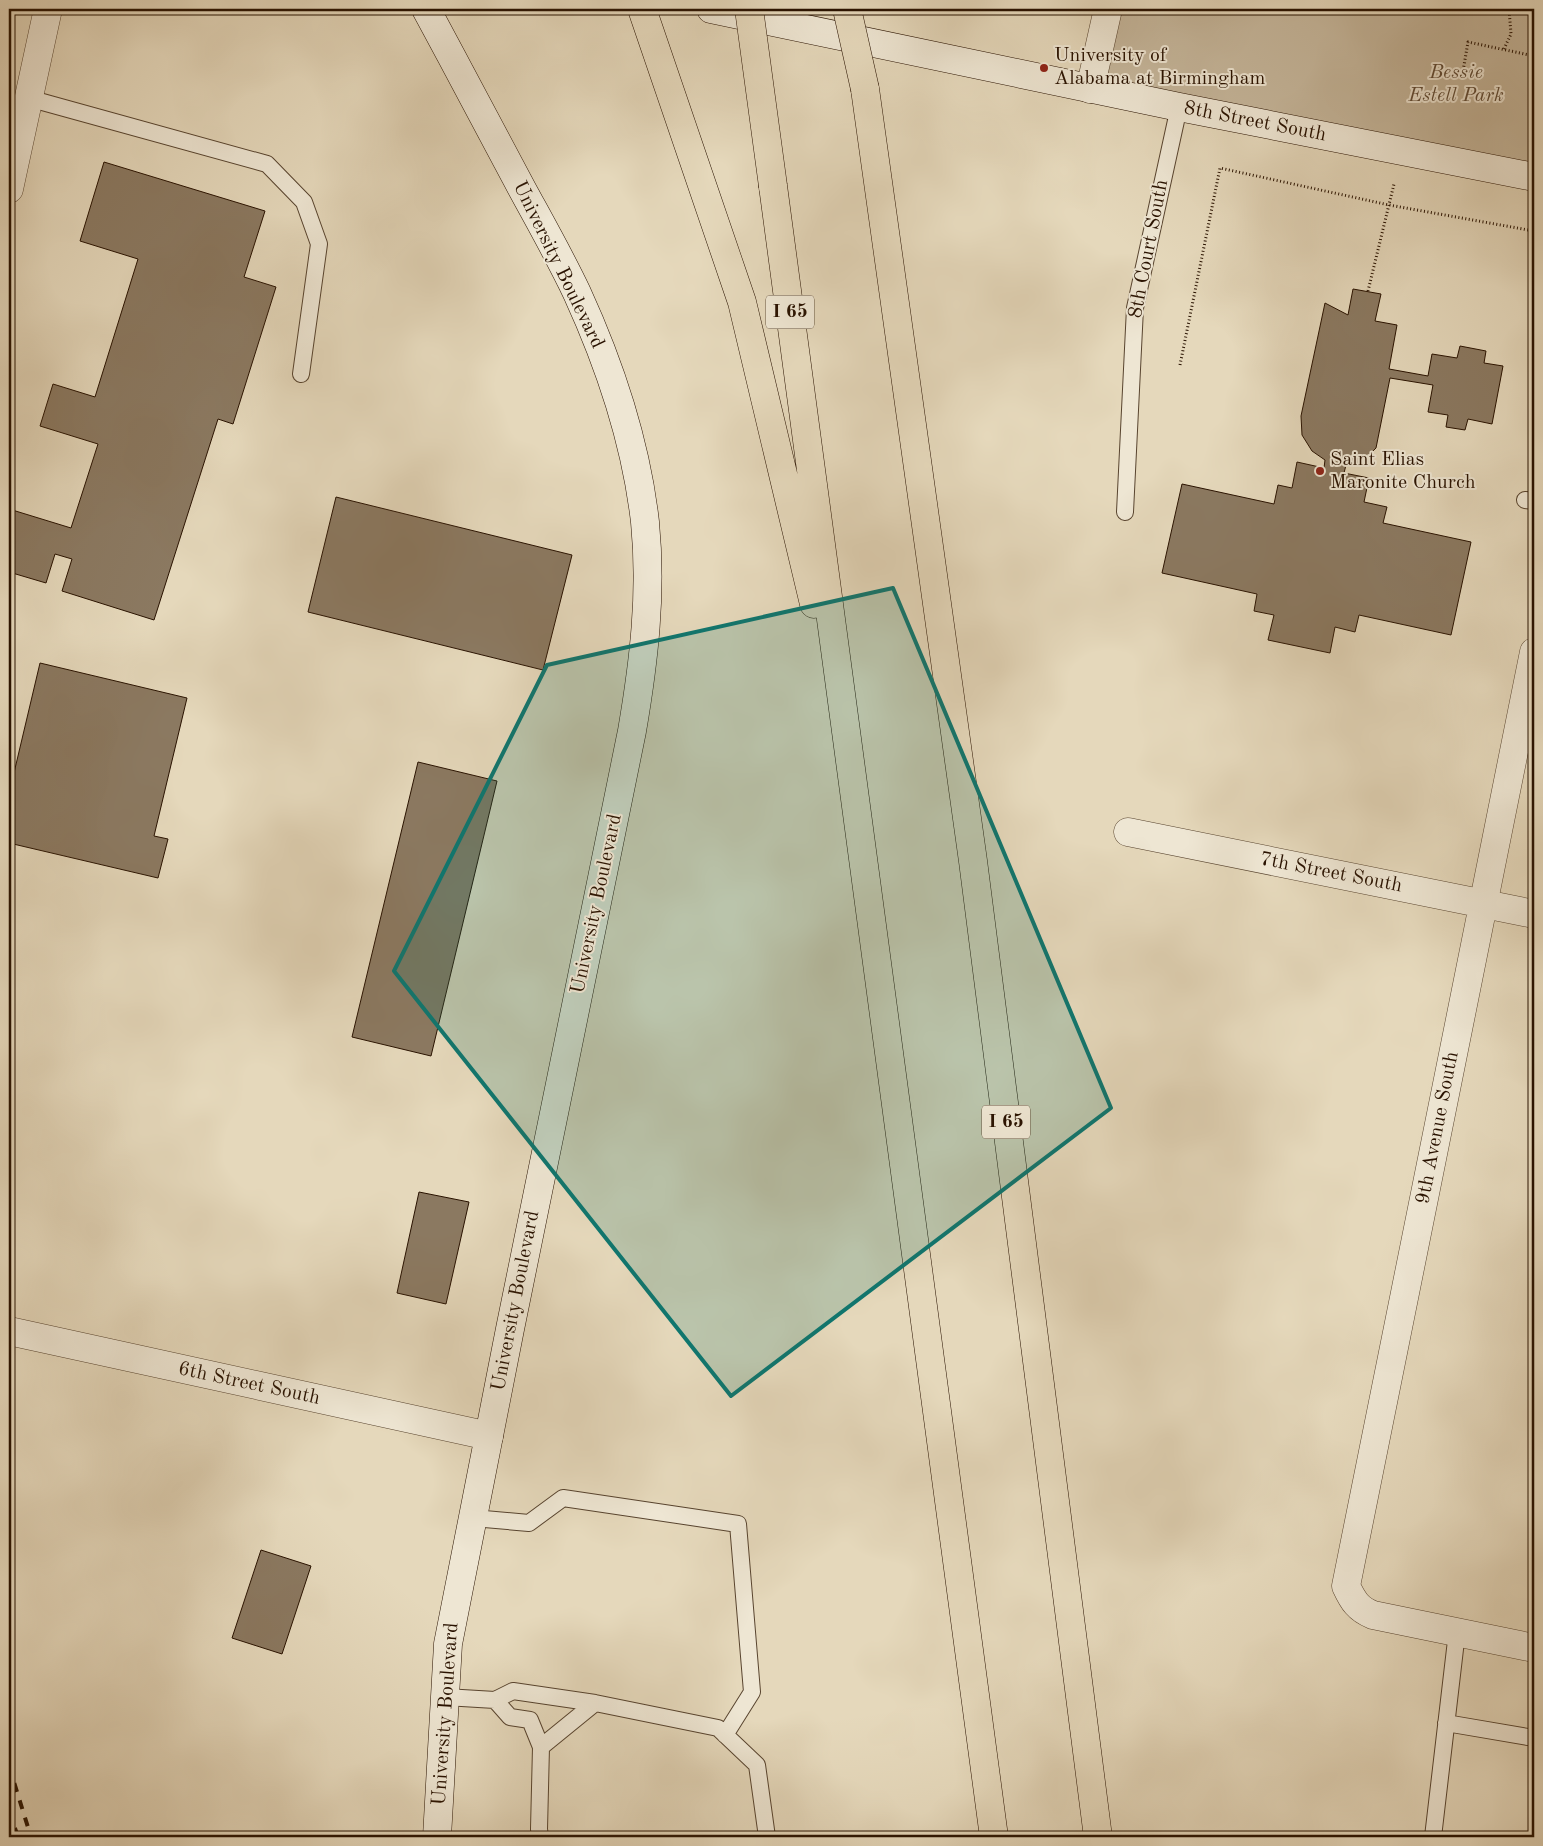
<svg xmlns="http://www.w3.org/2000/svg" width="1543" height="1846" viewBox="0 0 1543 1846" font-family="'Old Standard TT',serif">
<rect width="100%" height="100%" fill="#e5d8bb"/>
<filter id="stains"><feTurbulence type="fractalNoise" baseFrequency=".004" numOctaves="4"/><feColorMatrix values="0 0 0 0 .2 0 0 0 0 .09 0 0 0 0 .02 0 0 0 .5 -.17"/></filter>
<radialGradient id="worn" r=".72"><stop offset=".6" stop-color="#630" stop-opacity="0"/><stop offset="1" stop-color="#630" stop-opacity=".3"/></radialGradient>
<path fill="#c5b69b" stroke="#77644e" d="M 1108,9 L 1534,9 L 1534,178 L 1090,89 Z"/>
<path fill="#8b7961" stroke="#291200" d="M 104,162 L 265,211 L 244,277 L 276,287 L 233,424 L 218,419 L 154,620 L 62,591 L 72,559 L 55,554 L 46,583 L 9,572 L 9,509 L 71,528 L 98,444 L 40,426 L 53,384 L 95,397 L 138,259 L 80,241 Z
M 1353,289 L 1381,294 L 1375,321 L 1397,325 L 1389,369 L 1428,376 L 1432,354 L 1457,358 L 1460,346 L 1486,351 L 1484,363 L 1503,366 L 1492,424 L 1468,419 L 1465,430 L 1446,427 L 1448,415 L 1428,412 L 1433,385 L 1390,378 L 1376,448 L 1363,461 L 1346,465 L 1344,473 L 1369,478 L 1364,502 L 1387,507 L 1383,523 L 1471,542 L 1451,635 L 1359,615 L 1355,632 L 1335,627 L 1330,653 L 1268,640 L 1274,615 L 1254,611 L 1257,594 L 1162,573 L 1182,484 L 1274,504 L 1278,485 L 1292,488 L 1297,462 L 1324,468 L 1325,460 L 1312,451 L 1302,435 L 1301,416 L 1325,303 L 1348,315 Z
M 336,497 L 572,555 L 543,670 L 308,612 Z
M 40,663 L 187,698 L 154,836 L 168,839 L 158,878 L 9,843 L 9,794 Z
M 418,762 L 497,781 L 431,1056 L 352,1037 Z
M 419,1192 L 469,1202 L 446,1304 L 397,1293 Z
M 261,1550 L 311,1566 L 282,1654 L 232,1638 Z"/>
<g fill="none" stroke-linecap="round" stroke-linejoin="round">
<defs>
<path id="lane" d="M 28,98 L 267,164 L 304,202 L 319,244 L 301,374
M 1525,500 L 1534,501
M 1125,512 L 1135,308 L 1179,107
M 473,1518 L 529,1523 L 563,1498 L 738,1524 L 752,1692 L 725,1735
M 445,1697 L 495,1700 L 513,1691 L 595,1703
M 495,1700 L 510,1717 L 530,1720 L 541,1747 L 539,1829 L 540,1837
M 1446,1723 L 1534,1738
M 541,1747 L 595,1703 L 718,1728 L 757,1765 L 767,1837
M 1433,1837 L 1457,1632"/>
<path id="street" d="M 1090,89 L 1108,9
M 9,189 L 48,9
M 1534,652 L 1346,1586 C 1353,1601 1358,1609 1373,1615 L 1534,1648
M 1128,832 L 1534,914
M 9,1331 L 489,1436"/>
<path id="secondary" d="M 426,9 C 458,68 489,127 521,187 C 540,222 560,257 577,293 C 610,365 636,443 645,522 C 652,593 644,661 632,731 L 510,1329 L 448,1644 L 437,1837
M 711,9 L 1179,107 L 1534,177"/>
<path id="highway" d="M 642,9 L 742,302 L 814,604
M 865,89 L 973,861 L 1098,1837
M 773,186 L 994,1837"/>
</defs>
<use href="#lane" stroke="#58442f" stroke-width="18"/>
<use href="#street" stroke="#58442f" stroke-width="29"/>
<use href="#secondary" stroke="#291200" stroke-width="29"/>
<use href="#highway" stroke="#291200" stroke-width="29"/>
<path stroke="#291200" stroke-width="3" stroke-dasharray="1 2.5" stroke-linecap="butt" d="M 1504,49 L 1511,34 L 1509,9
M 1462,77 L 1468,42 L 1534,56
M 1368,291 L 1394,184
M 1180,365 L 1220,168 L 1389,205 L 1534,231"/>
<use href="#lane" stroke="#eee6d3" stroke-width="16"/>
<use href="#street" stroke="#eee6d3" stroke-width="28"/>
<use href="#secondary" stroke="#eee6d3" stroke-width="28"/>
<use href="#highway" stroke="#e5d8bb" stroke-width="28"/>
<path stroke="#291200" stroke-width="4" stroke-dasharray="9 9" stroke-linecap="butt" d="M 9,1766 L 31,1837
M 9,1811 L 18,1837"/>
<defs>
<path id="highway-bridge" d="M 749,9 L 773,186
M 847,9 L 865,89"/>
</defs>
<use href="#highway-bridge" stroke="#291200" stroke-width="29" stroke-linecap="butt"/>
<use href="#highway-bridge" stroke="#e5d8bb" stroke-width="28"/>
</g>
<path fill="#0f766e" fill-opacity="0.2" stroke="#0f766e" stroke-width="4" stroke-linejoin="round" d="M 893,588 L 1111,1108 L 731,1396 L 394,971 L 547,665 Z"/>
<g fill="#8f2418" stroke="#eee6d3" stroke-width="2">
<circle cx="1044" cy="68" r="5"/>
<circle cx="1320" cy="471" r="5"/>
</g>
<g text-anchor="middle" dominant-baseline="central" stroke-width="4" stroke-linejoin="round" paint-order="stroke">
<g fill="#eee6d3" stroke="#64523f" stroke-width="1">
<rect x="766" y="295.5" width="48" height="33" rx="4"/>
<rect x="982" y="1105.5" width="48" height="33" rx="4"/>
</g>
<g font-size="19" font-weight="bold" fill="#291200">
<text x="790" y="312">I 65</text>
<text x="1006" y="1122">I 65</text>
</g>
<g font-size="20" fill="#291200" stroke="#eee6d3" text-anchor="start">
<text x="1054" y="56">University of<tspan x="1054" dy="23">Alabama at Birmingham</tspan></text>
<text x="1330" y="460">Saint Elias<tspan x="1330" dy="23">Maronite Church</tspan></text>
</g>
<g font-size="20" font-style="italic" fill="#604b36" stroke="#eee6d3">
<text x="1456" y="73">Bessie<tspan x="1456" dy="23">Estell Park</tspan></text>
</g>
<g font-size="20" fill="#291200" stroke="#eee6d3">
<text transform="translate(1255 122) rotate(11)">8th Street South</text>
<text transform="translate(1149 249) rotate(-79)">8th Court South</text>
<text transform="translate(558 265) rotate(64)">University Boulevard</text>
<text transform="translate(1331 873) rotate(11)">7th Street South</text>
<text transform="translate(597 904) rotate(-78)">University Boulevard</text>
<text transform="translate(1438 1128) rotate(-79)">9th Avenue South</text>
<text transform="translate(516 1301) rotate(-79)">University Boulevard</text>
<text transform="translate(249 1384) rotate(12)">6th Street South</text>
<text transform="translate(446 1714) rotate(-86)">University Boulevard</text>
</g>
</g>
<rect width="1543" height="1846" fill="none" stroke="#e5d8bb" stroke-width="30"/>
<rect x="10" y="10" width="1523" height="1826" fill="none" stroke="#291200" stroke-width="2.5"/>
<rect x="15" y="15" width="1513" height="1816" fill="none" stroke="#291200"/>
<rect width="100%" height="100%" filter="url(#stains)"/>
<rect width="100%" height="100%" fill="url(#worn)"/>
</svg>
